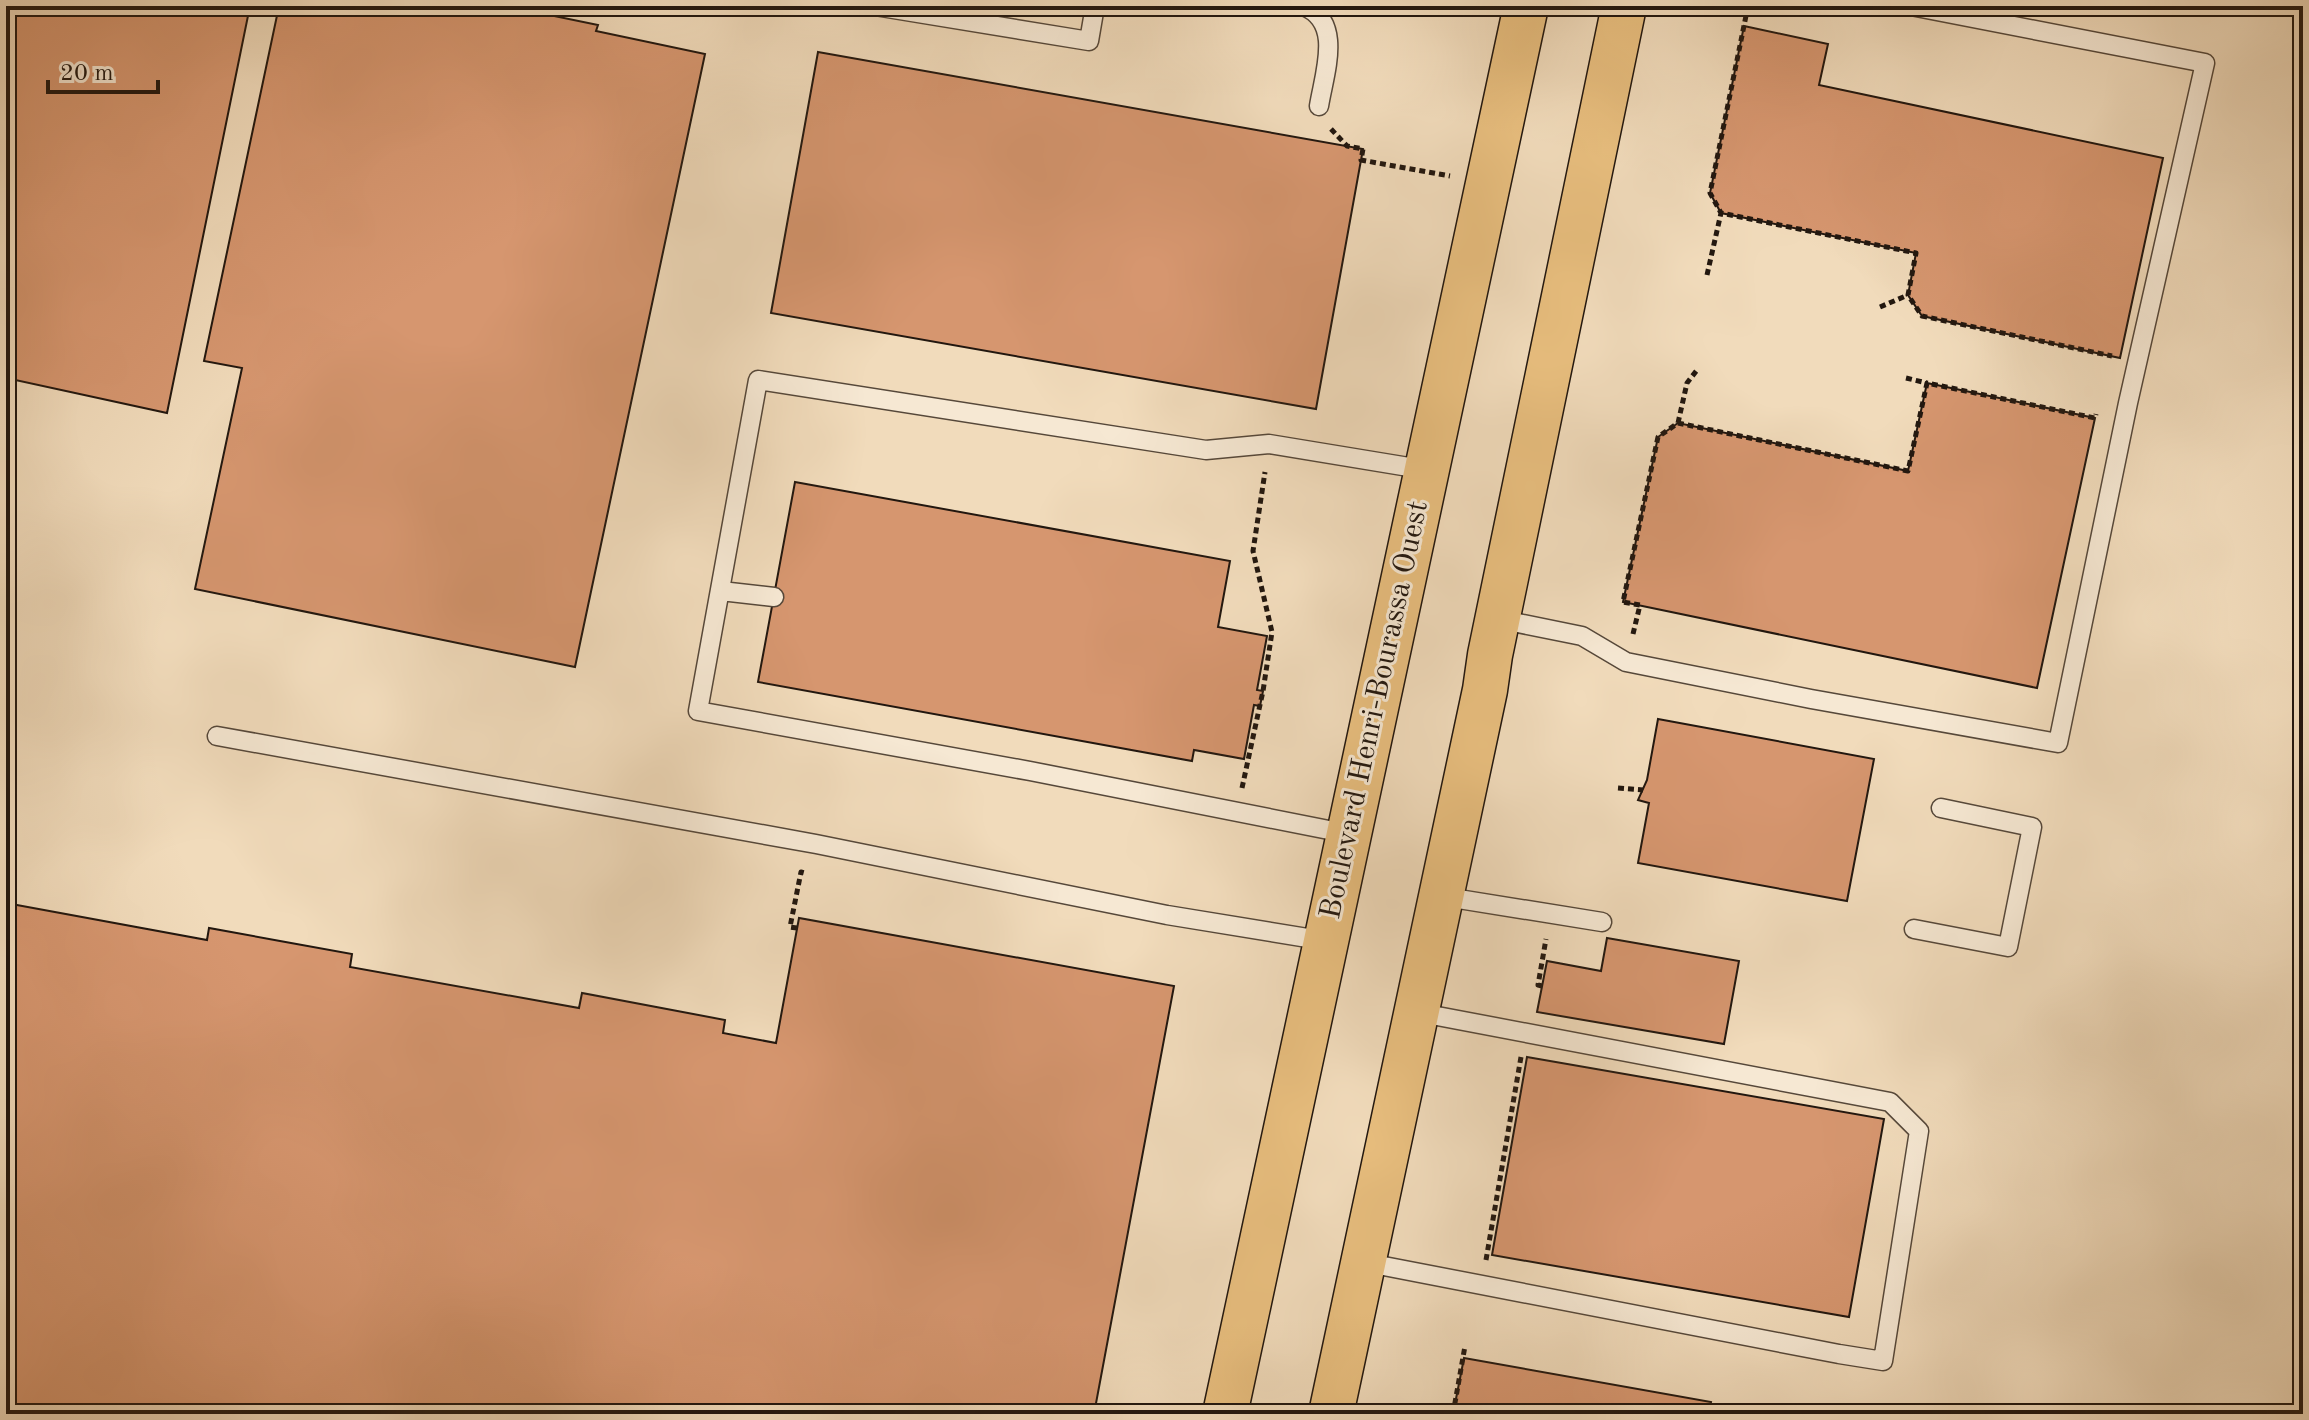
<svg xmlns="http://www.w3.org/2000/svg" width="2309" height="1420" viewBox="0 0 2309 1420" font-family="'Old Standard TT',serif">
<rect width="100%" height="100%" fill="#f1dbbb"/>
<filter id="stains"><feTurbulence type="fractalNoise" baseFrequency=".0025" numOctaves="4"/><feColorMatrix values="0 0 0 0 .2 0 0 0 0 .09 0 0 0 0 .02 0 0 0 .5 -.17"/></filter>
<radialGradient id="worn" r=".72"><stop offset=".6" stop-color="#630" stop-opacity="0"/><stop offset="1" stop-color="#630" stop-opacity=".3"/></radialGradient>
<path fill="#d6966f" stroke="#22170f" stroke-width="2" d="M 6,6 L 250,6 L 167,413 L 6,378 Z
M 279,6 L 506,6 L 598,25 L 596,31 L 705,54 L 575,667 L 195,589 L 242,368 L 204,361 Z
M 1744,26 L 1828,44 L 1819,85 L 2163,158 L 2120,358 L 1922,316 L 1908,295 L 1916,253 L 1721,213 L 1710,193 Z
M 818,52 L 1363,149 L 1316,409 L 771,313 Z
M 1927,383 L 2095,418 L 2037,688 L 1623,602 L 1658,437 L 1678,423 L 1908,471 Z
M 795,482 L 1230,561 L 1218,627 L 1267,636 L 1257,690 L 1263,691 L 1260,706 L 1254,705 L 1244,759 L 1194,750 L 1192,761 L 758,682 Z
M 1658,719 L 1874,759 L 1847,901 L 1638,863 L 1649,803 L 1638,800 L 1647,780 Z
M 6,903 L 207,940 L 209,928 L 280,941 L 352,954 L 350,967 L 579,1008 L 582,993 L 725,1020 L 723,1033 L 776,1043 L 799,918 L 1174,986 L 1094,1414 L 6,1414 Z
M 1607,938 L 1739,961 L 1724,1044 L 1537,1012 L 1547,961 L 1601,971 Z
M 1527,1057 L 1884,1119 L 1849,1317 L 1492,1255 Z
M 1464,1358 L 1711,1402 L 1708,1414 L 1453,1414 Z"/>
<g fill="none" stroke-linecap="round" stroke-linejoin="round">
<defs>
<path id="lane" d="M 875,6 L 1089,41 L 1095,6
M 1303,6 C 1344,21 1324,74 1319,106
M 721,591 L 774,597
M 1498,619 L 1582,636 L 1626,662 L 1811,699 L 2058,743 L 2128,403 L 2205,63 L 1911,6
M 217,736 L 816,844 L 1167,915 L 1326,941
M 1349,834 L 1030,771 L 698,711 L 758,380 L 1206,450 L 1269,444 L 1427,470
M 1440,896 L 1602,922
M 1914,929 L 2008,947 L 2032,827 L 1941,808
M 1363,1262 L 1839,1354 L 1883,1361 L 1919,1131 L 1890,1102 L 1416,1012"/>
<path id="primary" d="M 1225,1414 L 1526,6
M 1331,1414 L 1485,690 L 1490,655 L 1624,6"/>
</defs>
<use href="#lane" stroke="#56483a" stroke-width="21"/>
<use href="#primary" stroke="#22170f" stroke-width="47"/>
<path stroke="#22170f" stroke-width="5" stroke-dasharray="6 4" stroke-linecap="butt" d="M 1748,6 L 1710,193 L 1721,213 L 1916,253 L 1908,295 L 1922,316 L 2112,356
M 1331,129 L 1347,146 L 1363,149 L 1361,160 L 1450,176
M 1707,275 L 1721,213
M 1880,307 L 1908,295
M 1906,378 L 1927,383
M 1678,423 L 1687,383 L 1697,370
M 1633,634 L 1640,605 L 1623,602 L 1658,437 L 1678,423 L 1908,471 L 1927,383 L 2095,418 L 2096,414
M 1242,788 L 1263,691 L 1272,632 L 1253,551 L 1265,472
M 1618,788 L 1643,790
M 797,928 L 790,927 L 801,872 L 805,873
M 1542,986 L 1538,985 L 1546,939
M 1486,1260 L 1521,1057
M 1453,1414 L 1465,1346"/>
<use href="#lane" stroke="#f6e8d3" stroke-width="18"/>
<use href="#primary" stroke="#e8be7e" stroke-width="44"/>
</g>
<g text-anchor="middle" dominant-baseline="central" stroke-width="6" stroke-linejoin="round" paint-order="stroke">
<g font-size="30" fill="#22170f" stroke="#f6e8d3">
<text transform="translate(1375 710) rotate(-78)">Boulevard Henri-Bourassa Ouest</text>
</g>
</g>
<rect width="2309" height="1420" fill="none" stroke="#f1dbbb" stroke-width="32"/>
<rect x="8" y="8" width="2293" height="1404" fill="none" stroke="#22170f" stroke-width="4"/>
<rect x="16" y="16" width="2277" height="1388" fill="none" stroke="#22170f" stroke-width="2"/>
<path d="M48 80v12h110v-12" fill="none" stroke="#22170f" stroke-width="4"/>
<text x="60" y="80" font-size="24" fill="#22170f" stroke="#f6e8d3" stroke-width="6" paint-order="stroke">20 m</text>
<rect width="100%" height="100%" filter="url(#stains)"/>
<rect width="100%" height="100%" fill="url(#worn)"/>
</svg>
